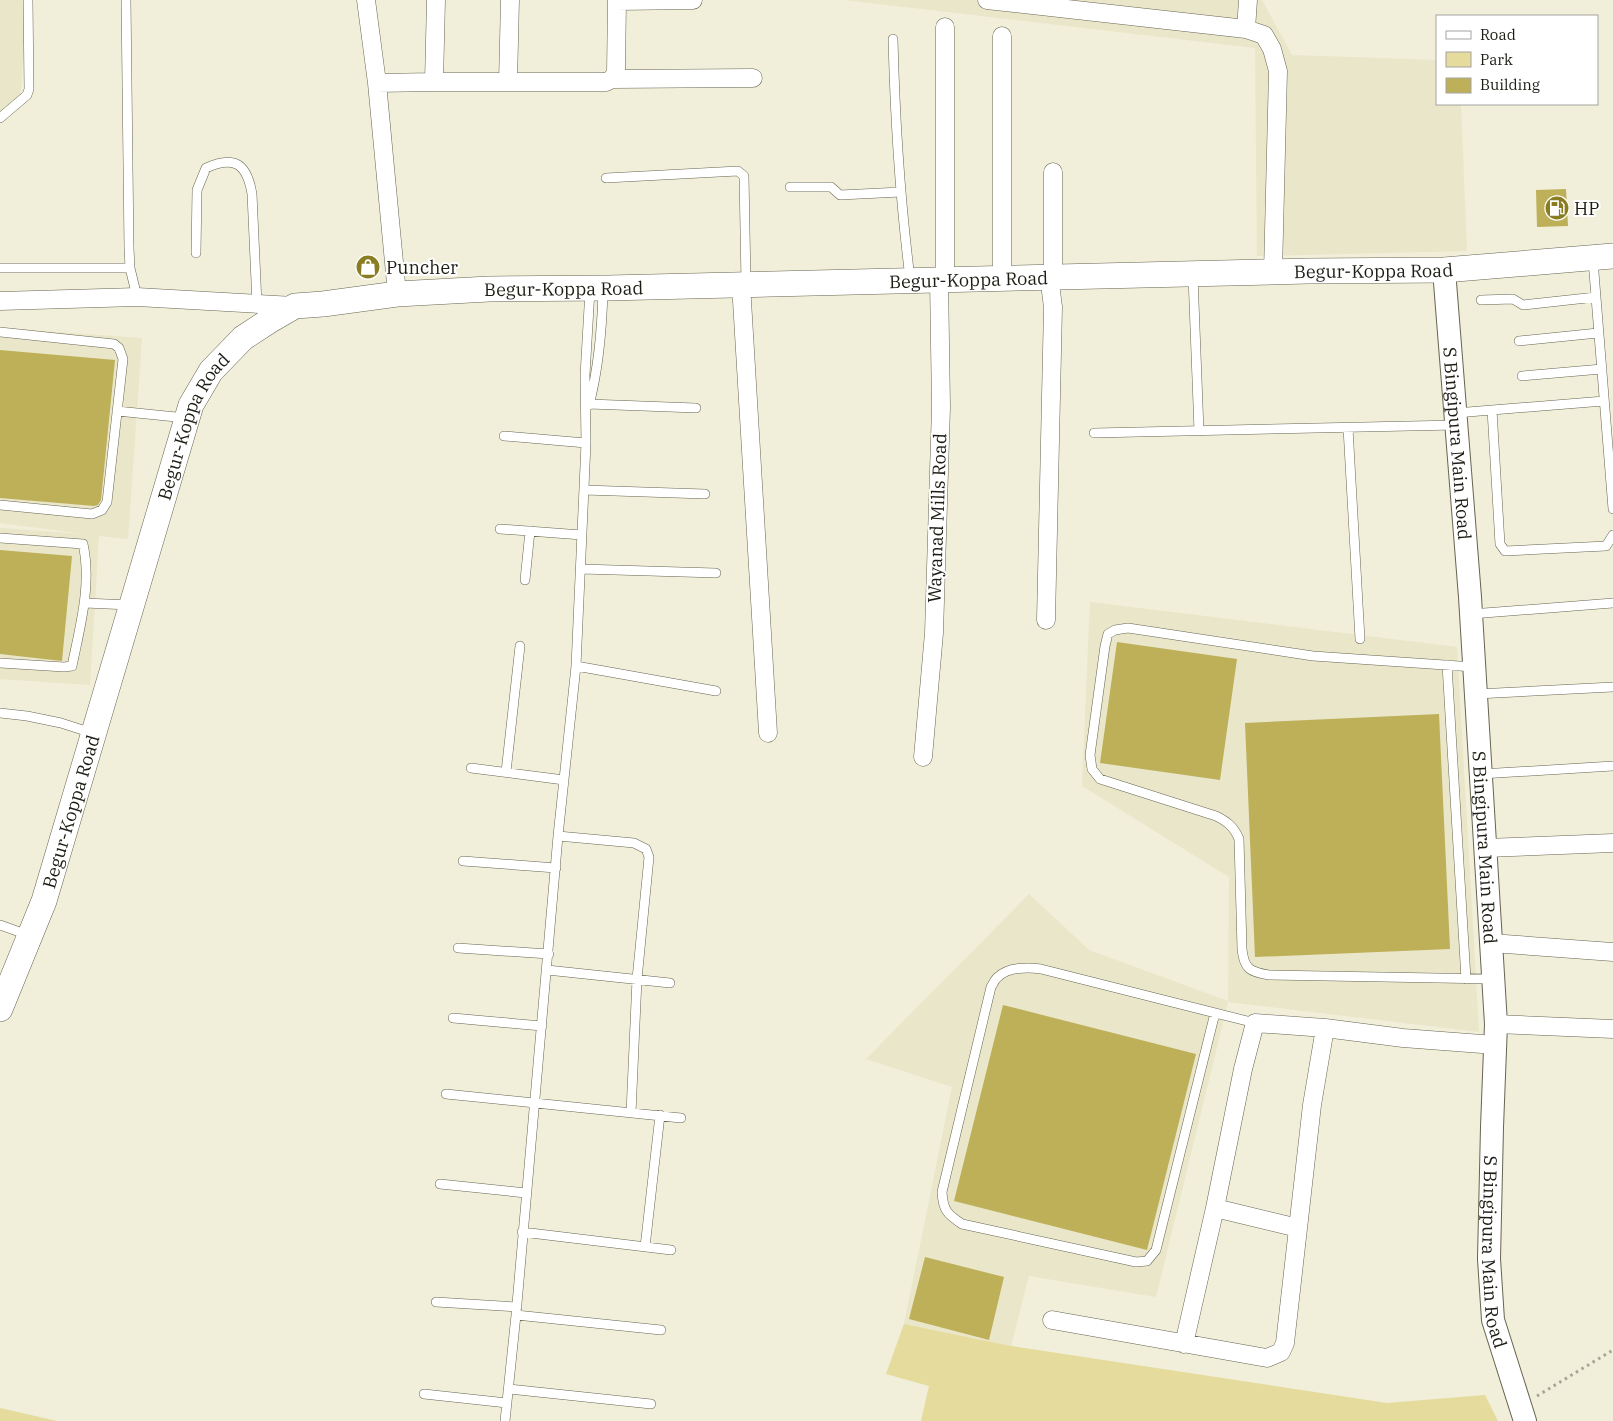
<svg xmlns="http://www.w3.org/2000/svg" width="1613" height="1421" viewBox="0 0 1613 1421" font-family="'IBM Plex Serif',serif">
<rect width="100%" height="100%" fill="#f1eed9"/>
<path fill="#eae6c9" d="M 0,0 L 27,0 L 20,102 L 0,123 Z
M 844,0 L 1262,0 L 1292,55 L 1437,60 L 1437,104 L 1461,104 L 1467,251 L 1257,256 L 1255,48 Z
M 0,328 L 142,338 L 128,539 L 99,536 L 90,685 L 0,679 L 0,528 L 84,534 L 0,523 Z
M 1090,602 L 1457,647 L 1479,1032 L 1228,1002 L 1156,1297 L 1029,1276 L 1011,1346 L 904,1324 L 952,1087 L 866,1059 L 1029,894 L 1089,950 L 1228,1001 L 1229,877 L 1082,786 Z"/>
<path fill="#e4db9c" d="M 904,1324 L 1011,1346 L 1387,1403 L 1485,1395 L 1498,1421 L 921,1421 L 929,1386 L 886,1374 Z
M 0,1408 L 57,1421 L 0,1421 Z"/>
<path fill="#bdb059" d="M 1566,189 L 1568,226 L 1537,227 L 1536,190 Z
M 0,350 L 115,360 L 101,500 L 98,505 L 94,506 L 0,498 Z
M 0,550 L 72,556 L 62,661 L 0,654 Z
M 1117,642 L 1237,659 L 1220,780 L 1100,763 Z
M 1439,714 L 1450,949 L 1255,957 L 1245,723 Z
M 1003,1005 L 1196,1054 L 1147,1250 L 954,1201 Z
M 925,1257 L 1004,1277 L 989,1340 L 909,1319 Z"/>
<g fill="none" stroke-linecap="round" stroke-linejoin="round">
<defs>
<path id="service" d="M 126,0 L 129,248 L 130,268 L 137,297
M 893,39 C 895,119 900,199 910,278
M 0,118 L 27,95 L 29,89 L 28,0
M 606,178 L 738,171 L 744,176 L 746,283
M 790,187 L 831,187 L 840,195 L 901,192
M 196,253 L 197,190 L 206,168 C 235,155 247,164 252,194 L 257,304
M 1593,260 L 1613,509
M 0,268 L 130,268
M 1193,276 L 1199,431
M 1481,300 L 1513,299 L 1523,305 L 1596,297
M 0,332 L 114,344 L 119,348 L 123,359 L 107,502 L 102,510 L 92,514 L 0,505
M 1519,341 L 1598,333
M 1522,376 L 1602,369
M 589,404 L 696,408
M 589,405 C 599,367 602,329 603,290
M 1492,410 L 1604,401
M 117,411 L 186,418
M 1456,413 L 1492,410 L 1500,544 L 1505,551 L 1606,546 L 1613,535
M 1348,428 L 1360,639
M 1094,433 L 1456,425
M 504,436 L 586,443
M 584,490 L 705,494
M 500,529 L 582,535
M 0,538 L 83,544 C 92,584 80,627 72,666 L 64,667 L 0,663
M 581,569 L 716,573
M 525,580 L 530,531
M 85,603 L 130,605
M 1471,614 L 1613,603
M 1447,665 L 1466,979
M 576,666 L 716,691
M 1474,667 L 1313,656 L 1128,628 L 1115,630 L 1108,634 L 1105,646 L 1090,755 L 1092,769 L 1100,779 L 1216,816 C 1228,822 1234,827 1239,839 L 1242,949 C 1244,969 1250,972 1269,975 L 1493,979
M 1476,694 L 1613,687
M 0,713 L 27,716 L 61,723 L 92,733
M 471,768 L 564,780
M 506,772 L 520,646
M 1481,774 L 1613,766
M 558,836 L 634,843 L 646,849 L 649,857 L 637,979 L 631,1113
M 463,861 L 556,868
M 0,925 L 28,935
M 458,948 L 549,954
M 547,970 L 670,983
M 1215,1013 L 1156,1250 L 1147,1261 L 1136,1262 L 962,1224 C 947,1214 943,1210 942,1192 L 991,987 C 993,984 995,979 998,977 C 1008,967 1028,967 1041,969 L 1255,1023
M 453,1018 L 542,1026
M 446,1094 L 681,1118
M 440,1184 L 526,1193
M 522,1232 L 671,1250
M 645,1247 L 660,1115
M 436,1302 L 517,1307
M 516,1315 L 661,1330
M 509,1389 L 651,1404
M 424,1394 L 507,1403
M 505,1421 L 516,1315 L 558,836 L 576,666 L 586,443 L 585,375 L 590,290"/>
<path id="minor" d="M 366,0 L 377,83
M 987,0 L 1246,29 L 1264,35 L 1272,49 L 1278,71 L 1273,272
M 617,1 L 693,0
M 1246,29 L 1248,0
M 1002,36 L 1002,277
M 612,79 L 753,78
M 434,82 L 436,0
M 508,82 L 510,0
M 1053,276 L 1053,172
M 945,278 L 945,27
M 741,284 L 768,733
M 397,294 L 377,83 L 434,82 L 606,82 L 612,79 L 616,73 L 617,0
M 0,301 L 137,297 L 294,306
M 1046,620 L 1053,307 L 1049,276
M 923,757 L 934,633 L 941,407 L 939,279
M 1485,848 L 1613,843
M 1491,943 L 1613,952
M 1496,1024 L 1613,1029
M 1298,1228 L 1215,1208 L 1243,1069 L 1255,1023 L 1325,1028
M 1052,1320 L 1267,1358 L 1281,1352 L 1285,1343 L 1312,1105 L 1325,1028 L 1403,1038 L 1495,1045
M 1184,1344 L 1215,1208"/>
<g id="tertiary">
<path id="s1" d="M 1444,270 L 1470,597 L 1496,1024 L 1492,1127 L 1489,1259 L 1493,1320 L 1525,1421"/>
</g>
<g id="secondary">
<path id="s2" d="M 0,1009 L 44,901 L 191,405 L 211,371 L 243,338 L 269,321 L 295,306 L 323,304 L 397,294 L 489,289 L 608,288 L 1308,271 L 1444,270 L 1613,256"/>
</g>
</defs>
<use href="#service" stroke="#676552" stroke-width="10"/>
<use href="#minor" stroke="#676552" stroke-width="19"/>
<use href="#tertiary" stroke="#676552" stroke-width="24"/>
<use href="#secondary" stroke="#676552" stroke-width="26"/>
<path stroke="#a7a494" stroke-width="3" stroke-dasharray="2.5 4" stroke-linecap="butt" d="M 1537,1396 L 1613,1350"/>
<use href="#service" stroke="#fff" stroke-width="9"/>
<use href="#minor" stroke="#fff" stroke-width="18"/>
<use href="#tertiary" stroke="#fff" stroke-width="22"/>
<use href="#secondary" stroke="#fff" stroke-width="25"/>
</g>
<defs>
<symbol id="fuel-disc" viewBox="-11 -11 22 22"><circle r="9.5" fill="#897c21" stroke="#fff"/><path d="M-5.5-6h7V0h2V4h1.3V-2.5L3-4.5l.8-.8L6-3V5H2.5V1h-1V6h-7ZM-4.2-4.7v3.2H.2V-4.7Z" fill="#fff"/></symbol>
<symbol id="shop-disc" viewBox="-11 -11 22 22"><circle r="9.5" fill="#897c21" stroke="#fff"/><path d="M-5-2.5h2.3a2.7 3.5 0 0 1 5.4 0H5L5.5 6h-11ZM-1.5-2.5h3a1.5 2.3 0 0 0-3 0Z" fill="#fff"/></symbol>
</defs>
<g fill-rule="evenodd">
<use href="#fuel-disc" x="1543" y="194" width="28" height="28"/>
<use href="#shop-disc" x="354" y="253" width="28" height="28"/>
</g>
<g text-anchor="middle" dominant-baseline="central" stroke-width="4" stroke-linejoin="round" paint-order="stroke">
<g font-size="18" fill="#1d1c14" stroke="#fff" text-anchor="start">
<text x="1574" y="208">HP</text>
<text x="386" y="267">Puncher</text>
</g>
<g font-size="18" fill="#1d1c14" stroke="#fff">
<text stroke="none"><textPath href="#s2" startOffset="1860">Begur-Koppa Road</textPath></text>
<text stroke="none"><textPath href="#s2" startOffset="1455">Begur-Koppa Road</textPath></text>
<text stroke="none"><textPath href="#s2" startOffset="1050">Begur-Koppa Road</textPath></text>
<text stroke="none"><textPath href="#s2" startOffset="615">Begur-Koppa Road</textPath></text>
<text stroke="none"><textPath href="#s1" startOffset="174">S Bingipura Main Road</textPath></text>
<text transform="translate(937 518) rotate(-88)">Wayanad Mills Road</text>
<text stroke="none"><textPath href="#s2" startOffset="210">Begur-Koppa Road</textPath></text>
<text stroke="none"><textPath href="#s1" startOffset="579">S Bingipura Main Road</textPath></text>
<text stroke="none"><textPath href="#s1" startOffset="984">S Bingipura Main Road</textPath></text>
</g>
</g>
<rect x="1436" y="15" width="162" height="90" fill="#ffffff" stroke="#a5a4a1"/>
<rect x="1446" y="31" width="25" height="8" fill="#ffffff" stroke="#a5a4a1"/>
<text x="1480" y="40" font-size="15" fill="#1d1c14">Road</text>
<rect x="1446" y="52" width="25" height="15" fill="#e4db9c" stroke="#a5a4a1"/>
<text x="1480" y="65" font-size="15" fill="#1d1c14">Park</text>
<rect x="1446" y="78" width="25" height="15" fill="#bdb059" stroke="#a5a4a1"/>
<text x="1480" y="90" font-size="15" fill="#1d1c14">Building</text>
</svg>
